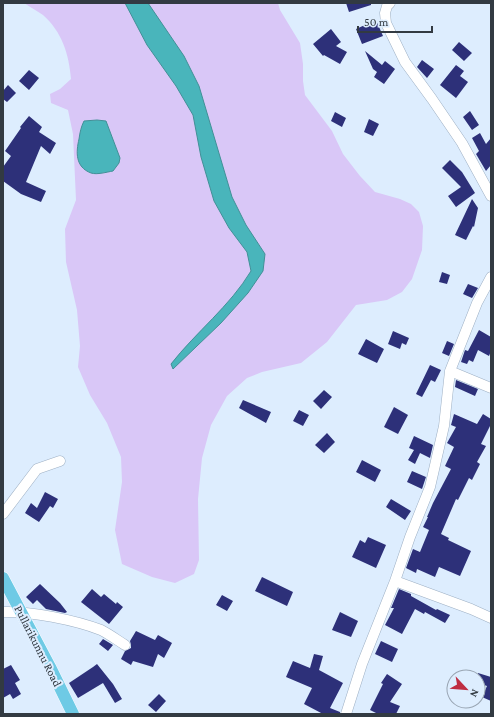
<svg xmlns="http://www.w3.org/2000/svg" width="494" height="717" viewBox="0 0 494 717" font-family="'Crimson Pro',serif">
<rect width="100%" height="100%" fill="#ddedfe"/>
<path fill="#d9c7f7" d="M 24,3 L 278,3 L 280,10 L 300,43 L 303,64 L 303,81 L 305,95 L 332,131 L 343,154 L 360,176 L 375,192 L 400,199 L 411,204 L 419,212 L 423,226 L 422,250 L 412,279 L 402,292 L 387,300 L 356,305 L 327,342 L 301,363 L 262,372 L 247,378 L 227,396 L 211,425 L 202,458 L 198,499 L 199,560 L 194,574 L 175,583 L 152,577 L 122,564 L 115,530 L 122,482 L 121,457 L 107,423 L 90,395 L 78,367 L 80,346 L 77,310 L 66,262 L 65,229 L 76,200 L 73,134 L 68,110 L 51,103 L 50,94 L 60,89 L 71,79 C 69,54 62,32 43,15 C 37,11 30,7 24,3 Z"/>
<path fill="#49b5bb" stroke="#429097" d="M 125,3 L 148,3 L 184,56 L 199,86 L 232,197 L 246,225 L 265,254 L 263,271 L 248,293 L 221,323 L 173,369 L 171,364 C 196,332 230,306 251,271 L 247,252 L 229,228 L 214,201 L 201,157 L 193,115 L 176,86 L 147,45 Z
M 97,120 L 106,121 L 120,158 L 119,163 L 113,171 C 107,172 97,175 91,173 C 75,167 76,152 79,139 C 80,132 81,127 84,121 Z"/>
<path fill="#2d3079" d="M 346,3 L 371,3 L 371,5 L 349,12 Z
M 376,20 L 383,36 L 362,44 L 356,29 Z
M 331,29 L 341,42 L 336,46 L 347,52 L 340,64 L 324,55 L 323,56 L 313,44 Z
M 459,42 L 472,53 L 464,61 L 452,50 Z
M 365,51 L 382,65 L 385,61 L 395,69 L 384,84 L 374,77 L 377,72 L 373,69 Z
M 422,60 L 434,69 L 427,78 L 417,67 Z
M 456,65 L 464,71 L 460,76 L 468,82 L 456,98 L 440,85 Z
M 29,70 L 39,78 L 29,90 L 19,81 Z
M 8,85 L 16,93 L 7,102 L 3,99 L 3,91 Z
M 470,111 L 479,125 L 472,130 L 463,117 Z
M 335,112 L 346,118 L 342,127 L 331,121 Z
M 29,116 L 42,127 L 39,132 L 56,143 L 50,154 L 41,146 L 26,182 L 46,191 L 41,202 L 21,194 L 3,181 L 3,167 L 11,156 L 5,151 L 21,128 L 20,127 Z
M 369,119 L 379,124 L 373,136 L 364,132 Z
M 480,133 L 486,144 L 491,138 L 491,165 L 486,171 L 476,154 L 479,151 L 472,138 Z
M 450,160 L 462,172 L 475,193 L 456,207 L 448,196 L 461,187 L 442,168 Z
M 472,199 L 478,208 L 474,227 L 473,226 L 466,240 L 455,235 Z
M 442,272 L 450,275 L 447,284 L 439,282 Z
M 468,284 L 478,288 L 472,298 L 463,294 Z
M 479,330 L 491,337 L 491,351 L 489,356 L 478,350 L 473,362 L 469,360 L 467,364 L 461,362 L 465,350 L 468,351 Z
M 393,331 L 409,338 L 406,345 L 402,343 L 400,349 L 388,344 Z
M 366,339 L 384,349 L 377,363 L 358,354 Z
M 447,341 L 454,344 L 449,356 L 442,353 Z
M 430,365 L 441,370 L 435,382 L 431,380 L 422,397 L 416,394 Z
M 456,380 L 478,389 L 475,396 L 455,387 Z
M 324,390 L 332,397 L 321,409 L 313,401 Z
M 243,400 L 271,412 L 266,423 L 239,408 Z
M 394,407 L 408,415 L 398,434 L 384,427 Z
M 299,410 L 309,415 L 303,426 L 293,421 Z
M 454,414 L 477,424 L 483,414 L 491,419 L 491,424 L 481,444 L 486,446 L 477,462 L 480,464 L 472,480 L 469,478 L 458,500 L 456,499 L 441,534 L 449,538 L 448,540 L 471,551 L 460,576 L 439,567 L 435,577 L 417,569 L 416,573 L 406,568 L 413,549 L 420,552 L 429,530 L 423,527 L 428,517 L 427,517 L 433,503 L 451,469 L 445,466 L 454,447 L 447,443 L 456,427 L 451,425 Z
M 327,433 L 335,442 L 324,453 L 315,445 Z
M 414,436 L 433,445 L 430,458 L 420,453 L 415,464 L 408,460 L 414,450 L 409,448 Z
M 362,460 L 381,470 L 375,482 L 356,472 Z
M 412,471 L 426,477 L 422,489 L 407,482 Z
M 45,492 L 58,499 L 53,508 L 50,506 L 39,522 L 25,513 L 31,503 L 37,508 Z
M 391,499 L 411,511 L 405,520 L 386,507 Z
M 368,537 L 386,545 L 376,568 L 352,557 L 360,540 L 365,543 Z
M 262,577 L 293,592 L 287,606 L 255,591 Z
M 40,584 L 60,603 L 67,612 L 65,613 L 46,609 L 37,600 L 33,604 L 26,597 Z
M 92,589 L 101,597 L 104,594 L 116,604 L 117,602 L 123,607 L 109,624 L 81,602 Z
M 399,589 L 411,594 L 411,596 L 436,610 L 437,609 L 450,615 L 445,623 L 425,612 L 424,614 L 415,609 L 402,634 L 385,625 L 394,608 L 391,608 Z
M 222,595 L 233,601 L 227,611 L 216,605 Z
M 340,612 L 358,621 L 351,637 L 332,630 Z
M 136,631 L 155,640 L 158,635 L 172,643 L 164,658 L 158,654 L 153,667 L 133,661 L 131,665 L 121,659 L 125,651 L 131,648 L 131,645 L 130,641 Z
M 103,639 L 113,645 L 108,651 L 99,644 Z
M 381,641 L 398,649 L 392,662 L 375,654 Z
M 314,654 L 323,656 L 319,670 L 343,683 L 330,708 L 340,712 L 340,714 L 323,714 L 304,704 L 312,688 L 286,677 L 293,661 L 310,668 Z
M 97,664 L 113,684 L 122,699 L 115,703 L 103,683 L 78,698 L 69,683 L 93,667 L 99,678 L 93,667 Z
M 11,665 L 20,680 L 15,683 L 21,694 L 13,699 L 10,694 L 3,698 L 3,669 Z
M 478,673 L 491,677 L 491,676 L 491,701 L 482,697 L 487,686 L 478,683 Z
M 387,674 L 402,684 L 390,702 L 400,706 L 396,714 L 378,714 L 370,710 L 383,684 L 381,683 Z
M 159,694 L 166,701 L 156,712 L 148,705 Z"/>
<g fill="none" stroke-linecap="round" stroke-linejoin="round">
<defs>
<path id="minor" d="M 390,3 L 387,6 L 385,13 L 386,23 L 405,62 L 432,99 L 462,143 L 491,196
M 450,371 L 491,388
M 3,514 L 37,469 L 60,461
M 395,581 L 471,609 L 491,618
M 3,612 C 30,611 75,620 101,630 C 109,634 117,640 125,645
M 346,714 L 362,664 L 395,581 L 410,537 L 430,487 L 444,426 L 450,371 L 477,303 L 491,277"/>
<path id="major" d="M 3,578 L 50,667 L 73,714"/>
</defs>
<use href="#minor" stroke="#9eb0c4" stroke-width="11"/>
<use href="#major" stroke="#fff" stroke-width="13"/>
<use href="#minor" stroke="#fff" stroke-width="10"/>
<use href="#major" stroke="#6ecae5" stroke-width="12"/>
</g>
<g text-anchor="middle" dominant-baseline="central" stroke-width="4" stroke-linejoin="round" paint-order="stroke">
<g font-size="12" fill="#323a42" stroke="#ddedfe">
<text transform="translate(38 646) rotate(63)">Pullarikunnu Road</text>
</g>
</g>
<rect width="494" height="717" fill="none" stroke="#323a42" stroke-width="8"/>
<g transform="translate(466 689) rotate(116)"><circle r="19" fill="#ddedfe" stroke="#99a5b3"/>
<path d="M0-3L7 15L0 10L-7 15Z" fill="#be2d42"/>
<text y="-6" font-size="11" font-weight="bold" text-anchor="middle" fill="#323a42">N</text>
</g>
<path d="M358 26v6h74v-6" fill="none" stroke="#323a42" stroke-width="2"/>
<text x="364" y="26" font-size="12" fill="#323a42" stroke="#ddedfe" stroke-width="3" paint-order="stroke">50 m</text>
</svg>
